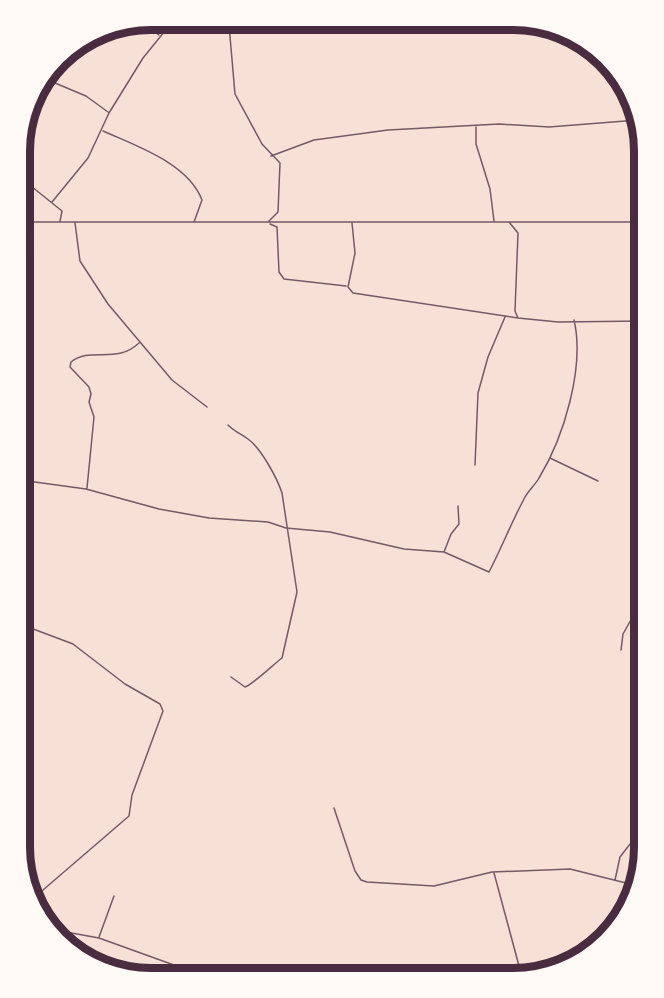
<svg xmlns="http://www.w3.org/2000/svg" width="664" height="998" viewBox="0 0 664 998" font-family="'Space Grotesk',sans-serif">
<rect width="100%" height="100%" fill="#f7e1d7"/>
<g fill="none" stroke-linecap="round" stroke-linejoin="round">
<path stroke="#755966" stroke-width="1.5" d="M 229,25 L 235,94 L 262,144 L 280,163 L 278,212 L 269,221
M 147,26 L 159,35
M 43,78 L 86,96 L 108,112
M 476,127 L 476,144 L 490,189 L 494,221
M 103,131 C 136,146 188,163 202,200 L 194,222
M 271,156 L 314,140 L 388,130 L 499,124 L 549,127 L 638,120
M 21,178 L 62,211 L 60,221
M 52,202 L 88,158 L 109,113 L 143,58 L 169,26
M 21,222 L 644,222
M 509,222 L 518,233 L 515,311 L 518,318
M 75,223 L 80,261 L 108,304 L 172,380 L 207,407
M 352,223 L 355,253 L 348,287 L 353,293 L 518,318 L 558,322 L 644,321
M 270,224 L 277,227 L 279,272 L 284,279 L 346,286
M 640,322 L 632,365 L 644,379
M 228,425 C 235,432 241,434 248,439 C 261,448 277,478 282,493 L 297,592 L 282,658 C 274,664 252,685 245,687 L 231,677
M 550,458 L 598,481
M 475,465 L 478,393 L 488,357 L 505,317
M 20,480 L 86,489 L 159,509 L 209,518 L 268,522 L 286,528 L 330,532 L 404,549 L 444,552
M 87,488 L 94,417 L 89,402 L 91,394 L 89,387 L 70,367 L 71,362 C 91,346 116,365 139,343
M 458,506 L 459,524 L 451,534 L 444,552 L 489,572 C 502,547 512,521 525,497 C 529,490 535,485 539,478 C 564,437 585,367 574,320
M 20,624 L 73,644 L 125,684 L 160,704 L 163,711 L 132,795 L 129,816 L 43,890 L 34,903
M 621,650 L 623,634 L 632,618 L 644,618
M 638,753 L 644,768
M 334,808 L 355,871 L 361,880 L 367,882 L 434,886 L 492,872 L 570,869 L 634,885
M 494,873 L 522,977
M 615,880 L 620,857 L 644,826
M 55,930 L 99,938 L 185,969 L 199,978
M 99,937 L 114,896"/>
</g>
<path d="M0 0H664V998H0ZM151 30H513A121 121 0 0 1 634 151V847A121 121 0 0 1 513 968H151A121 121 0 0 1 30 847V151A121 121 0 0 1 151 30Z" fill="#fffaf5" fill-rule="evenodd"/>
<path fill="none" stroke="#4a2c40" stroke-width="8" d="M151 30H513A121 121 0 0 1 634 151V847A121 121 0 0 1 513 968H151A121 121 0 0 1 30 847V151A121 121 0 0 1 151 30Z"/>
</svg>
